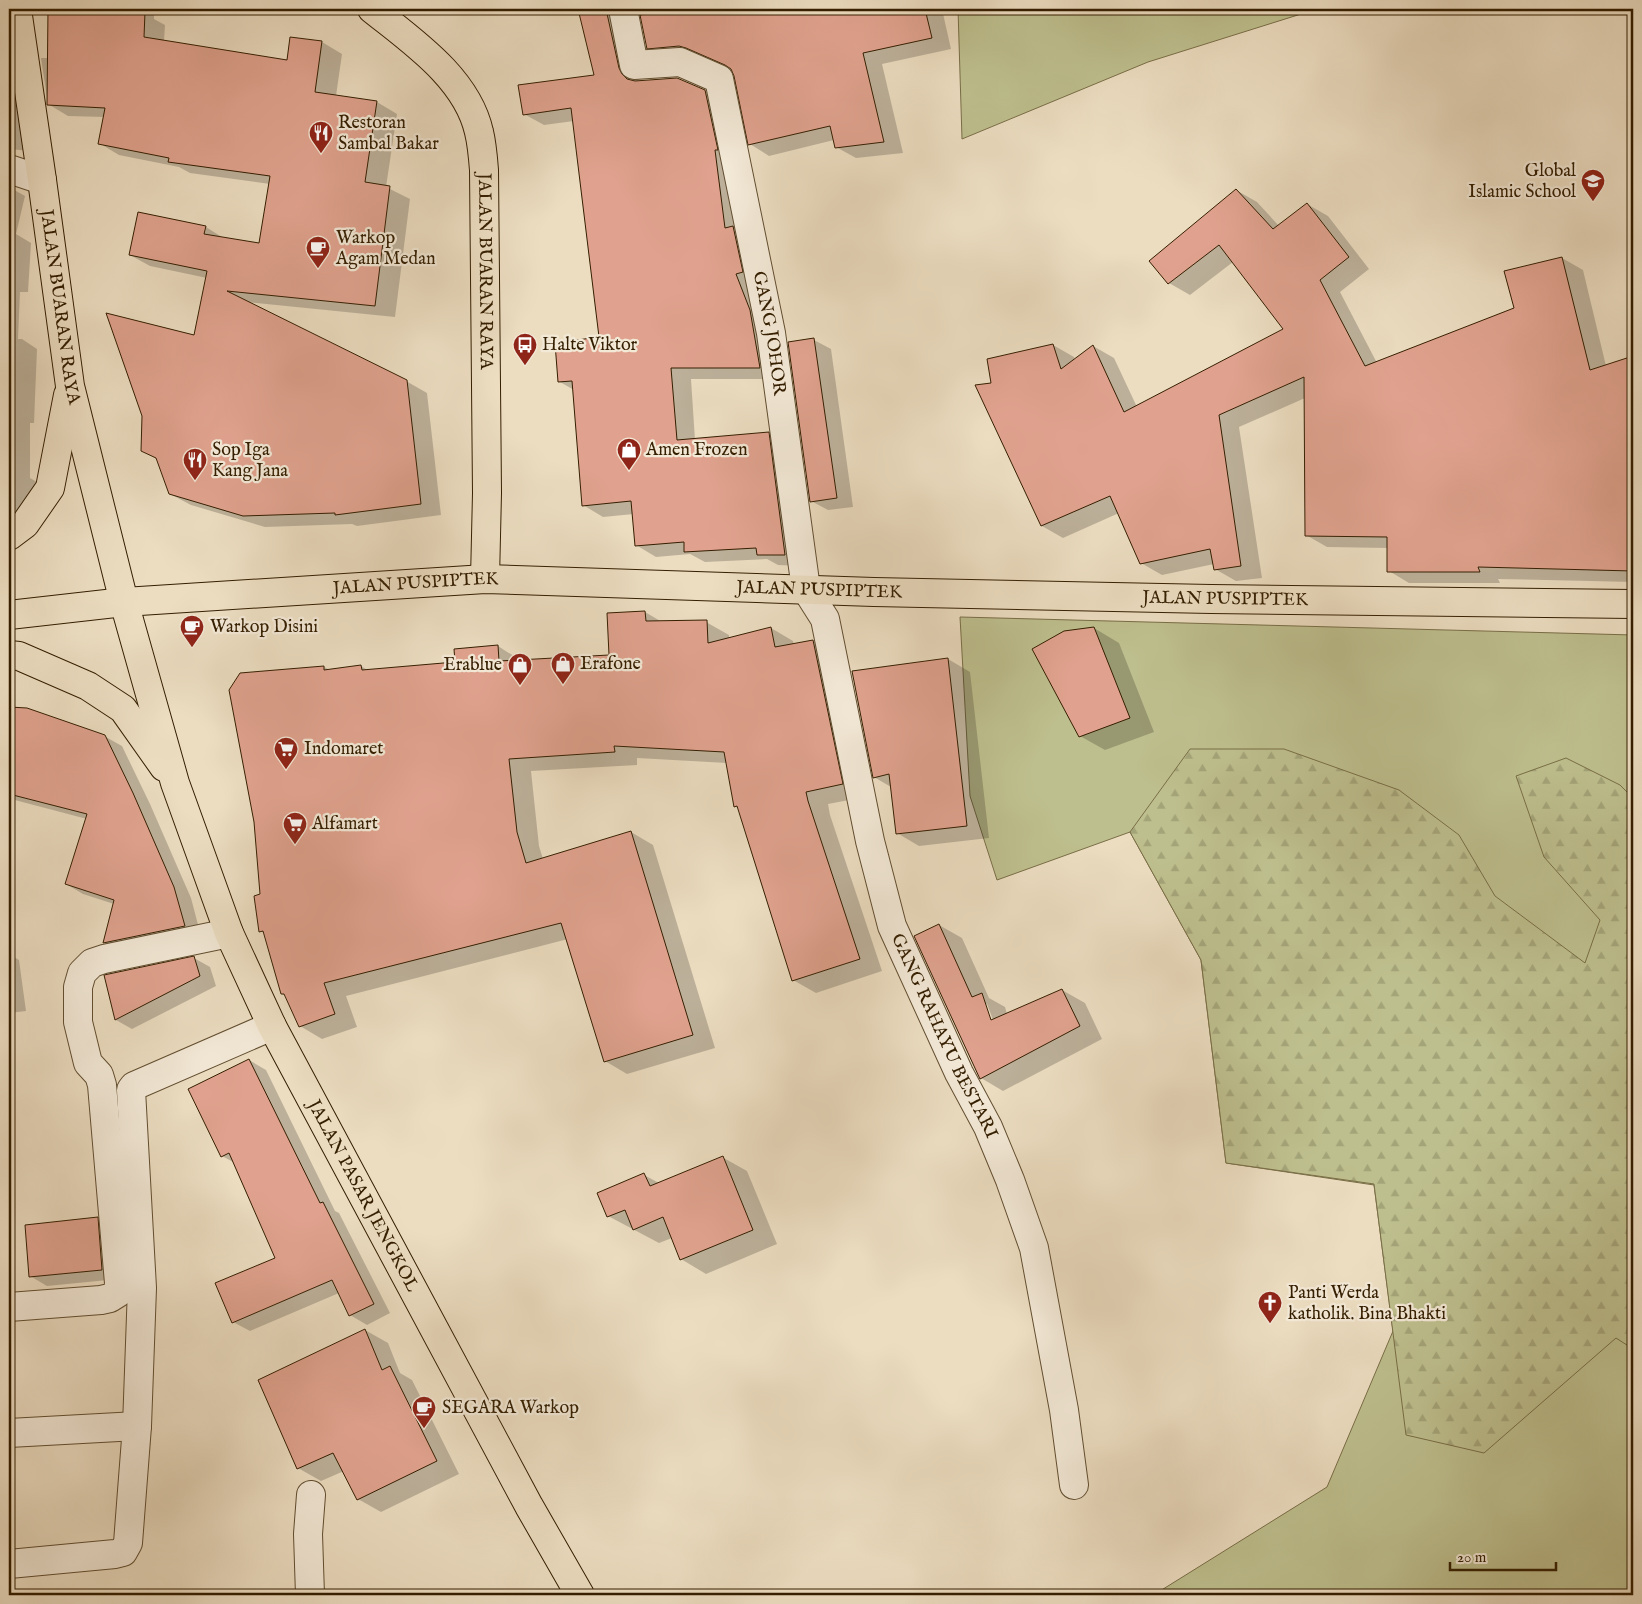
<svg xmlns="http://www.w3.org/2000/svg" width="1642" height="1604" viewBox="0 0 1642 1604" font-family="'IM FELL English',serif">
<defs>
<pattern id="forest-firs" width="22" height="20" patternUnits="userSpaceOnUse" patternTransform="scale(1.25)"><rect width="22" height="20" fill="#bebf8e"/><path d="M5 1l3.5 6h-7zM16 11l3.5 6h-7z" fill="#a4a479"/></pattern>
</defs>
<rect width="100%" height="100%" fill="#ecddc1"/>
<filter id="stains"><feTurbulence type="fractalNoise" baseFrequency=".004" numOctaves="4"/><feColorMatrix values="0 0 0 0 .2 0 0 0 0 .09 0 0 0 0 .02 0 0 0 .5 -.17"/></filter>
<radialGradient id="worn" r=".72"><stop offset=".6" stop-color="#630" stop-opacity="0"/><stop offset="1" stop-color="#630" stop-opacity=".3"/></radialGradient>
<path fill="#bebf8e" stroke="#796e47" d="M 958,9 L 1317,9 L 1148,62 L 962,139 Z
M 960,617 L 1633,635 L 1633,1595 L 1157,1595 L 1160,1591 L 1327,1487 L 1393,1331 L 1374,1185 L 1226,1163 L 1201,960 L 1130,832 L 997,880 L 970,796 Z"/>
<path fill="url(#forest-firs)" stroke="#796e47" d="M 1190,749 L 1284,749 L 1399,790 L 1459,835 L 1495,896 L 1585,963 L 1600,920 L 1544,857 L 1516,776 L 1566,758 L 1620,785 L 1633,798 L 1633,1349 L 1616,1338 L 1484,1453 L 1406,1435 L 1374,1184 L 1226,1163 L 1201,960 L 1130,832 Z"/>
<path fill="#0003" fill-rule="evenodd" d="M 49,9 L 154,9 L 154,19 L 165,25 L 164,41 L 288,62 L 291,38 L 322,42 L 342,54 L 336,96 L 377,102 L 397,114 L 386,187 L 410,199 L 395,317 L 246,302 L 406,381 L 427,393 L 441,515 L 357,526 L 352,524 L 265,527 L 191,505 L 170,494 L 158,460 L 142,450 L 195,337 L 207,278 L 150,266 L 130,255 L 206,227 L 225,239 L 260,244 L 270,184 L 190,173 L 179,167 L 119,155 L 99,143 L 105,117 L 68,116 L 48,104 L 41,58 L 48,58 Z
M 579,9 L 632,9 L 627,24 L 639,82 L 705,91 L 725,103 L 779,379 L 691,379 L 695,440 L 769,434 L 788,445 L 804,566 L 778,565 L 767,559 L 705,562 L 690,554 L 656,557 L 636,545 L 634,514 L 603,517 L 583,505 L 574,390 L 560,382 L 600,338 L 574,121 L 544,125 L 524,114 L 595,76 Z
M 640,9 L 942,9 L 951,49 L 882,64 L 903,153 L 856,158 L 836,147 L 834,140 L 769,156 L 750,144 L 733,69 L 707,58 L 700,57 L 668,59 L 648,48 Z
M 9,60 L 24,69 L 30,151 L 9,149 Z
M 9,187 L 25,196 L 16,234 L 31,243 L 28,292 L 20,292 L 18,339 L 22,339 L 37,349 L 34,423 L 30,423 L 30,478 L 37,482 L 39,505 L 9,526 Z
M 1236,190 L 1257,202 L 1279,226 L 1307,204 L 1328,216 L 1369,269 L 1340,292 L 1377,363 L 1515,309 L 1562,258 L 1583,270 L 1606,366 L 1633,357 L 1633,582 L 1498,579 L 1500,583 L 1409,583 L 1389,571 L 1388,548 L 1327,547 L 1306,535 L 1305,398 L 1239,427 L 1262,578 L 1236,581 L 1215,569 L 1214,564 L 1162,575 L 1141,563 L 1119,513 L 1063,538 L 1042,526 L 977,386 L 993,384 L 1053,345 L 1074,357 L 1075,360 L 1093,346 L 1114,358 L 1137,407 L 1284,330 L 1233,262 L 1190,295 L 1169,283 L 1151,261 Z
M 814,340 L 831,349 L 853,507 L 828,510 L 811,501 Z
M 645,612 L 662,622 L 706,622 L 729,635 L 729,639 L 771,628 L 793,641 L 794,645 L 813,641 L 836,654 L 865,797 L 828,804 L 830,815 L 882,971 L 816,993 L 793,980 L 739,809 L 735,806 L 727,763 L 637,758 L 637,765 L 531,771 L 539,846 L 543,859 L 631,832 L 653,845 L 715,1048 L 627,1074 L 605,1061 L 568,939 L 346,996 L 357,1027 L 322,1039 L 300,1026 L 287,996 L 282,994 L 266,934 L 260,931 L 262,895 L 324,667 L 330,670 L 361,666 L 369,671 L 457,663 L 498,646 L 520,660 L 520,661 L 610,656 L 608,615 Z
M 1094,628 L 1119,643 L 1154,732 L 1105,750 L 1080,736 Z
M 948,659 L 970,672 L 989,838 L 919,846 L 897,833 L 891,787 L 874,777 Z
M 9,708 L 24,709 L 104,736 L 122,746 L 150,804 L 191,898 L 201,936 L 121,952 L 104,943 L 114,904 L 83,894 L 66,884 L 87,819 L 11,799 L 10,816 L 9,816 Z
M 939,925 L 962,938 L 989,998 L 1005,1007 L 1007,1014 L 1062,990 L 1085,1003 L 1102,1039 L 1003,1091 L 981,1078 ZM 985,1004 L 987,1004 L 995,1025 L 992,1026 Z
M 9,954 L 19,960 L 26,1011 L 9,1013 Z
M 194,958 L 210,967 L 216,986 L 132,1029 L 116,1020 Z
M 249,1060 L 266,1070 L 335,1211 L 339,1213 L 390,1313 L 367,1325 L 350,1315 L 339,1293 L 250,1331 L 233,1322 L 277,1259 L 235,1163 L 222,1156 Z
M 722,1157 L 747,1171 L 777,1244 L 706,1274 L 681,1259 L 672,1238 L 659,1243 L 608,1216 L 644,1175 L 659,1183 Z
M 97,1219 L 114,1228 L 118,1279 L 47,1286 L 30,1276 Z
M 365,1330 L 388,1343 L 400,1373 L 412,1380 L 459,1474 L 381,1512 L 358,1499 L 344,1471 L 321,1481 L 298,1468 Z"/>
<path fill="#e0a28e" stroke="#341e00" d="M 48,9 L 134,9 L 134,12 L 145,12 L 144,37 L 287,60 L 290,37 L 322,41 L 315,92 L 377,101 L 365,182 L 390,186 L 375,306 L 227,291 L 407,380 L 421,504 L 335,515 L 335,513 L 243,516 L 169,494 L 156,458 L 141,451 L 142,416 L 106,313 L 194,335 L 207,271 L 129,255 L 138,212 L 206,226 L 204,234 L 259,243 L 270,176 L 168,162 L 169,158 L 98,144 L 105,108 L 47,105 Z
M 578,9 L 606,9 L 619,68 L 622,74 L 627,79 L 635,81 L 677,78 L 705,90 L 718,150 L 715,150 L 725,228 L 733,226 L 743,272 L 736,274 L 750,310 L 760,368 L 671,368 L 677,440 L 769,432 L 785,555 L 757,555 L 756,548 L 684,552 L 684,542 L 635,546 L 631,501 L 582,506 L 572,381 L 558,382 L 555,343 L 599,337 L 571,108 L 523,115 L 518,85 L 594,75 Z
M 676,9 L 925,9 L 932,38 L 863,53 L 884,142 L 835,148 L 830,126 L 748,145 L 734,76 L 731,69 L 725,65 L 686,48 L 679,46 L 647,49 L 640,15 Z
M 1236,189 L 1273,229 L 1307,203 L 1349,257 L 1320,280 L 1365,366 L 1514,308 L 1504,271 L 1562,257 L 1590,370 L 1633,356 L 1633,571 L 1478,567 L 1480,572 L 1387,572 L 1387,537 L 1305,536 L 1304,377 L 1219,415 L 1241,566 L 1214,570 L 1210,549 L 1140,564 L 1110,496 L 1041,526 L 975,385 L 991,383 L 987,359 L 1053,344 L 1061,369 L 1093,345 L 1124,412 L 1283,329 L 1219,245 L 1168,284 L 1149,261 Z
M 814,338 L 837,498 L 810,502 L 788,342 Z
M 645,611 L 646,621 L 707,620 L 708,643 L 771,627 L 775,647 L 813,640 L 843,784 L 806,792 L 808,801 L 860,959 L 792,981 L 737,806 L 734,807 L 724,752 L 614,746 L 615,752 L 509,759 L 517,832 L 526,863 L 631,831 L 693,1035 L 604,1062 L 561,923 L 324,983 L 335,1014 L 299,1027 L 284,994 L 281,994 L 263,931 L 259,932 L 254,896 L 260,894 L 254,822 L 229,690 L 240,673 L 324,666 L 324,670 L 361,665 L 362,670 L 455,662 L 454,649 L 498,645 L 499,661 L 609,655 L 607,613 Z
M 1094,627 L 1130,718 L 1079,737 L 1032,649 L 1064,631 Z
M 948,658 L 967,826 L 896,834 L 889,774 L 873,778 L 852,671 Z
M 9,707 L 27,708 L 105,735 L 133,793 L 174,887 L 185,926 L 103,943 L 114,900 L 65,884 L 87,814 L 9,794 Z
M 939,924 L 972,997 L 982,993 L 991,1020 L 1062,989 L 1080,1026 L 980,1079 L 914,936 Z
M 194,956 L 200,976 L 115,1020 L 104,975 Z
M 249,1059 L 320,1203 L 323,1202 L 374,1304 L 349,1316 L 332,1280 L 232,1323 L 215,1283 L 275,1258 L 229,1153 L 221,1157 L 188,1089 Z
M 723,1156 L 753,1230 L 680,1260 L 663,1217 L 633,1230 L 625,1210 L 607,1217 L 597,1193 L 644,1173 L 650,1186 Z
M 98,1217 L 102,1270 L 29,1277 L 25,1225 Z
M 365,1329 L 382,1370 L 390,1366 L 437,1461 L 357,1500 L 333,1453 L 297,1469 L 258,1380 Z"/>
<g fill="none" stroke-linecap="round" stroke-linejoin="round">
<defs>
<g id="minor">
<path id="s1" d="M 623,9 L 634,65 L 680,62 L 719,79 L 771,333 L 806,589 L 825,619 L 870,841 L 892,926 L 959,1073 L 988,1127 L 1010,1180 L 1034,1248 L 1064,1410 L 1074,1485"/>
<path d="M 9,169 L 42,180"/>
<path d="M 9,1307 L 101,1300 L 110,1298 L 118,1293 L 119,1283 L 102,1085 L 99,1075 L 88,1063 L 78,1022 L 78,987 L 82,973 L 92,963 L 104,959 L 229,933"/>
<path d="M 9,1433 L 137,1426"/>
<path d="M 9,1564 L 115,1554 L 123,1552 L 128,1543 L 137,1426 L 142,1288 L 131,1090 L 134,1086 L 272,1026"/>
<path d="M 310,1595 L 308,1534 L 311,1495"/>
</g>
<g id="major">
<path id="s2" d="M 17,9 L 42,180 L 70,386 L 124,602 L 175,783 L 229,933 L 272,1026 L 529,1506 L 580,1595"/>
<path id="s3" d="M 372,9 C 412,41 467,78 479,132 C 482,144 483,157 484,170 L 487,493 L 485,579"/>
<path d="M 9,536 L 25,524 L 50,488 L 68,395"/>
<path id="s4" d="M 9,615 L 124,602 L 485,579 L 874,592 L 1211,599 L 1633,604"/>
<path d="M 9,655 L 19,656 L 88,686 L 123,709 L 164,767"/>
</g>
</defs>
<use href="#minor" stroke="#624e30" stroke-width="30"/>
<use href="#major" stroke="#341e00" stroke-width="30"/>
<use href="#minor" stroke="#f3e9d7" stroke-width="28"/>
<use href="#major" stroke="#ecddc1" stroke-width="28"/>
</g>
<defs>
<symbol id="restaurant-pin" viewBox="-11 -11 22 30"><path d="M0 17L-7.5 6A9.5 9.5 0 1 1 7.5 6Z" fill="#8f2418" stroke="#f3e9d7"/><path d="M-5-6h1v4h1v-4h1v4h1v-4h1v5L-1.5 .5V6h-2V.5L-5-1ZM5-6V6H3V1.5H1.5Q1.5-4 5-6Z" fill="#fff"/></symbol>
<symbol id="school-pin" viewBox="-11 -11 22 30"><path d="M0 17L-7.5 6A9.5 9.5 0 1 1 7.5 6Z" fill="#8f2418" stroke="#f3e9d7"/><path d="M0-5L7-2L0 1L-7-2ZM-4 1L0 2.5L4 1V4Q0 6-4 4Z" fill="#fff"/></symbol>
<symbol id="cafe-pin" viewBox="-11 -11 22 30"><path d="M0 17L-7.5 6A9.5 9.5 0 1 1 7.5 6Z" fill="#8f2418" stroke="#f3e9d7"/><path d="M-5.5-4.5H6V0H3Q3 3.5 0 3.5H-2.5Q-5.5 3.5-5.5 0ZM3-3.2v2h1.7v-2ZM-6 4.5H4V6H-6Z" fill="#fff"/></symbol>
<symbol id="bus-pin" viewBox="-11 -11 22 30"><path d="M0 17L-7.5 6A9.5 9.5 0 1 1 7.5 6Z" fill="#8f2418" stroke="#f3e9d7"/><path d="M-5-6H5V4H4V6H2V4H-2V6H-4V4H-5ZM-3.5-4V0h7V-4ZM-3.5 1.2v1.5H-2V1.2ZM2 1.2v1.5H3.5V1.2Z" fill="#fff"/></symbol>
<symbol id="shop-pin" viewBox="-11 -11 22 30"><path d="M0 17L-7.5 6A9.5 9.5 0 1 1 7.5 6Z" fill="#8f2418" stroke="#f3e9d7"/><path d="M-5-2.5h2.3a2.7 3.5 0 0 1 5.4 0H5L5.5 6h-11ZM-1.5-2.5h3a1.5 2.3 0 0 0-3 0Z" fill="#fff"/></symbol>
<symbol id="supermarket-pin" viewBox="-11 -11 22 30"><path d="M0 17L-7.5 6A9.5 9.5 0 1 1 7.5 6Z" fill="#8f2418" stroke="#f3e9d7"/><path d="M-6-5.5h2.5l.6 2H6L4.5 2H-2.5L-4.4-4H-6ZM-1.5 3.2a1.3 1.3 0 1 0 .1 0ZM3 3.2a1.3 1.3 0 1 0 .1 0Z" fill="#fff"/></symbol>
<symbol id="church-pin" viewBox="-11 -11 22 30"><path d="M0 17L-7.5 6A9.5 9.5 0 1 1 7.5 6Z" fill="#8f2418" stroke="#f3e9d7"/><path d="M-1.2-6h2.4v3.5h3.3v2.4h-3.3V6h-2.4V-.1h-3.3v-2.4h3.3Z" fill="#fff"/></symbol>
</defs>
<g fill-rule="evenodd">
<use href="#restaurant-pin" x="307" y="119" width="28" height="38"/>
<use href="#school-pin" x="1579" y="167" width="28" height="38"/>
<use href="#cafe-pin" x="304" y="234" width="28" height="38"/>
<use href="#bus-pin" x="511" y="331" width="28" height="38"/>
<use href="#shop-pin" x="615" y="436" width="28" height="38"/>
<use href="#restaurant-pin" x="181" y="446" width="28" height="38"/>
<use href="#cafe-pin" x="178" y="613" width="28" height="38"/>
<use href="#shop-pin" x="549" y="650" width="28" height="38"/>
<use href="#shop-pin" x="506" y="651" width="28" height="38"/>
<use href="#supermarket-pin" x="272" y="735" width="28" height="38"/>
<use href="#supermarket-pin" x="281" y="810" width="28" height="38"/>
<use href="#church-pin" x="1256" y="1289" width="28" height="38"/>
<use href="#cafe-pin" x="410" y="1394" width="28" height="38"/>
</g>
<g text-anchor="middle" dominant-baseline="central" stroke-width="4.5" stroke-linejoin="round" paint-order="stroke">
<g font-size="18" fill="#341e00" stroke="#f3e9d7" text-anchor="start">
<text x="338" y="123">Restoran<tspan x="338" dy="21">Sambal Bakar</tspan></text>
<text x="1576" y="171" text-anchor="end">Global<tspan x="1576" dy="21">Islamic School</tspan></text>
<text x="336" y="238">Warkop<tspan x="336" dy="21">Agam Medan</tspan></text>
<text x="542" y="345">Halte Viktor</text>
<text x="212" y="450">Sop Iga<tspan x="212" dy="21">Kang Jana</tspan></text>
<text x="646" y="450">Amen Frozen</text>
<text x="210" y="627">Warkop Disini</text>
<text x="580" y="664">Erafone</text>
<text x="502" y="665" text-anchor="end">Erablue</text>
<text x="304" y="749">Indomaret</text>
<text x="312" y="824">Alfamart</text>
<text x="1288" y="1293">Panti Werda<tspan x="1288" dy="21">katholik. Bina Bhakti</tspan></text>
<text x="442" y="1408">SEGARA Warkop</text>
</g>
<g font-size="18" fill="#341e00" stroke="#f3e9d7">
<text stroke="none"><textPath href="#s3" startOffset="306">JALAN BUARAN RAYA</textPath></text>
<text stroke="none"><textPath href="#s2" startOffset="301">JALAN BUARAN RAYA</textPath></text>
<text stroke="none"><textPath href="#s1" startOffset="405">GANG JOHOR</textPath></text>
<text stroke="none"><textPath href="#s4" startOffset="408">JALAN PUSPIPTEK</textPath></text>
<text stroke="none"><textPath href="#s4" startOffset="812">JALAN PUSPIPTEK</textPath></text>
<text stroke="none"><textPath href="#s4" startOffset="1218">JALAN PUSPIPTEK</textPath></text>
<text stroke="none"><textPath href="#s1" startOffset="1135">GANG RAHAYU BESTARI</textPath></text>
<text stroke="none"><textPath href="#s2" startOffset="1246">JALAN PASAR JENGKOL</textPath></text>
</g>
</g>
<rect width="1642" height="1604" fill="none" stroke="#ecddc1" stroke-width="30"/>
<rect x="10" y="10" width="1622" height="1584" fill="none" stroke="#341e00" stroke-width="2.5"/>
<rect x="15" y="15" width="1612" height="1574" fill="none" stroke="#341e00"/>
<path d="M1450 1562v8h106v-8" fill="none" stroke="#341e00" stroke-width="2.5"/>
<text x="1457" y="1562" font-size="15" fill="#341e00" stroke="#f3e9d7" stroke-width="4" paint-order="stroke">20 m</text>
<rect width="100%" height="100%" filter="url(#stains)"/>
<rect width="100%" height="100%" fill="url(#worn)"/>
</svg>
